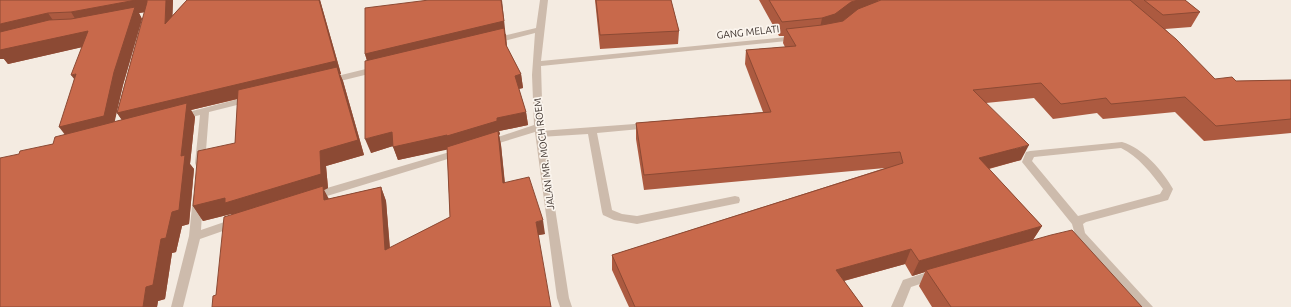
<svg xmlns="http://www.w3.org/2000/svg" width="1291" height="307" viewBox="0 0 1291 307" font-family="Ubuntu,sans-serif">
<rect width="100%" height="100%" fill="#f4ebe1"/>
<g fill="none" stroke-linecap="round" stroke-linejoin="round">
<path fill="#cdbbac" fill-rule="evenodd" d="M 648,123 L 651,124 L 653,126 L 651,128 L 597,133 L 612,210 L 622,214 L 637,216 L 735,196 L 739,197 L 740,200 L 739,203 L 637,224 L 614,220 L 603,215 L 602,212 L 588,134 L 540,137 L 535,134 L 540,131 Z
M 1122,142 C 1143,148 1163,171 1173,189 L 1168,200 L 1086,222 L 1083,224 L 1085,233 L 1153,307 L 1139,307 L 1103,269 L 1076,238 L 1072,224 L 1022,162 L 1026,152 L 1030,151 ZM 1121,148 C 1138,156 1152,174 1163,189 L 1160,194 L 1078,216 L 1032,161 L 1034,157 Z
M 934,270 L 938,272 L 940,275 L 938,278 L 911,287 L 903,307 L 891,307 L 903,280 Z"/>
<path fill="#cdbbac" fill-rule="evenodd" d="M 540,0 L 548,0 L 541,61 L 797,36 L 801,38 L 797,40 L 541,66 L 542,100 L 546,150 L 569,298 L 572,307 L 560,307 L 557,298 L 535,132 L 486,147 L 481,144 L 483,142 L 534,125 L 532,75 L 535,33 L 493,44 L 489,41 L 490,39 L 536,28 Z
M 378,66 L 382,69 L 381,71 L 328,84 L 324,81 L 325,79 Z
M 250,96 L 255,99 L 253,101 L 209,112 L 205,163 L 204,166 L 196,166 L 195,163 L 200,115 L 180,120 L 177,119 L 175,117 L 177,115 Z
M 460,149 L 464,150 L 465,152 L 464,154 L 314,200 L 310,199 L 309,196 L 310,193 Z
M 198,193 L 202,194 L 203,197 L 201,230 L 236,218 L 240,219 L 241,222 L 240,225 L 200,239 L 183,307 L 171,307 L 189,236 L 193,197 L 194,194 Z"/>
</g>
<path fill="#ac5a40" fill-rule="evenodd" d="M 0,0 L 173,0 L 172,16 L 187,0 L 320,0 L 341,74 L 340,74 L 343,81 L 364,155 L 326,166 L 328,188 L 324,190 L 328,199 L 381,187 L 386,201 L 390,248 L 450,217 L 447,149 L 398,160 L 393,146 L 371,153 L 367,61 L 365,54 L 506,34 L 507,47 L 521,74 L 523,88 L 519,89 L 526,112 L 528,125 L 499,131 L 500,134 L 499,135 L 501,145 L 505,183 L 545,234 L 216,295 L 232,214 L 231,214 L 203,221 L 193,206 L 235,143 L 238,99 L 191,110 L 195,117 L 190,164 L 194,169 L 189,224 L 182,226 L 176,252 L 172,253 L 165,299 L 158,301 L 157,307 L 0,307 L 19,154 L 53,144 L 65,134 L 74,79 L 82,47 L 8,64 L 4,59 ZM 145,12 L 117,113 L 122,120 L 114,122 L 123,85 L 142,19 L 139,13 Z
M 595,0 L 671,0 L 679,31 L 678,44 L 600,49 Z
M 759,0 L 1185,0 L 1200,12 L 1191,27 L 1165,29 L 1215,79 L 1236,81 L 1291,80 L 1291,133 L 1204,141 L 1175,112 L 1103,119 L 1097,113 L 1053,119 L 1034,98 L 986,103 L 1021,160 L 989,169 L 1042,226 L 1033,240 L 1142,307 L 932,307 L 919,286 L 925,272 L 912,276 L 905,264 L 844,281 L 863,307 L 629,307 L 612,270 L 612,255 L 885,168 L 644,190 L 636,139 L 636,123 L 763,112 L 745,64 L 746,50 L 785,47 L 783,43 L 784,36 L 779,36 Z"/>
<path fill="#8c4a34" d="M 136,0 L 147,0 L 153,11 L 139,13 L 142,19 L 123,85 L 113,129 L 69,140 L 59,127 L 114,72 L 132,15 L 79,25 L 71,12 Z
M 166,0 L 173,0 L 172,37 L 165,24 Z
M 319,0 L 320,0 L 341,74 L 340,74 L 343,81 L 364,155 L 326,166 L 328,188 L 324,190 L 329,199 L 234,218 L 231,214 L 203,221 L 193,206 L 320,151 L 340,74 L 191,110 L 195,117 L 190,164 L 194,169 L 189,224 L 182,226 L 176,252 L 172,253 L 165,299 L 158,301 L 157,307 L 143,307 L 146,287 L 126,126 L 117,113 Z
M 502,0 L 508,58 L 369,67 L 365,54 Z
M 858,0 L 878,0 L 876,8 L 848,17 L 832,29 L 819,33 L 822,18 L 851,2 Z
M 48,13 L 57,26 L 0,39 L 0,24 Z
M 88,31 L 96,44 L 8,64 L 4,59 L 0,59 L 0,45 Z
M 76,74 L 81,88 L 71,75 Z
M 521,74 L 523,88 L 517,89 L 515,76 Z
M 526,112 L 528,125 L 499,131 L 500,134 L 499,135 L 501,145 L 506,197 L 450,149 L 398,160 L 393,147 L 497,118 Z
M 392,132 L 396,145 L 371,153 L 365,139 Z
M 1029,145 L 1021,160 L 972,173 L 979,158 Z
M 381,187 L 386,201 L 391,264 L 385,250 Z
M 543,220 L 545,234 L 538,235 L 536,222 Z
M 1042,226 L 1032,241 L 926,270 L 925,272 L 912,276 L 919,261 Z
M 911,249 L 905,264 L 832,284 L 836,270 Z"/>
<path fill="#c8694b" stroke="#8c4a34" d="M 0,0 L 136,0 L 71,12 L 48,13 L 0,24 Z
M 147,0 L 166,0 L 165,24 L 187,0 L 319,0 L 336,61 L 117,113 L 147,2 Z
M 429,0 L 501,0 L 504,21 L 365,54 L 365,8 Z
M 596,0 L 671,0 L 679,31 L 600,35 Z
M 769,0 L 858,0 L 851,2 L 835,14 L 822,18 L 782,22 Z
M 881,0 L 1130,0 L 1176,39 L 1215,79 L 1232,77 L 1236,81 L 1291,80 L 1291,119 L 1216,126 L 1185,97 L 1111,104 L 1106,98 L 1061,104 L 1041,83 L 973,90 L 1029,145 L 979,158 L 1042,226 L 919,261 L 911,249 L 836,270 L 863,307 L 635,307 L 612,255 L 903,163 L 900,152 L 644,175 L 636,123 L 771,112 L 746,50 L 796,46 L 786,29 L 822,25 L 843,21 L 858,9 Z
M 1144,0 L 1185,0 L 1200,12 L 1163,15 Z
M 135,7 L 114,72 L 104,116 L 59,127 L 76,74 L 71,75 L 88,31 L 0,50 L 0,32 L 49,20 L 71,19 Z
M 504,28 L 506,45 L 521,74 L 515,76 L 526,112 L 497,118 L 497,121 L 447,136 L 447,135 L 393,147 L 392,132 L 365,139 L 365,61 Z
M 337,67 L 358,140 L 320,151 L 321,174 L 225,203 L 225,198 L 193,206 L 198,151 L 235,143 L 238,90 Z
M 187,103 L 181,156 L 185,155 L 179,210 L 172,212 L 166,238 L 161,239 L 153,285 L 146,287 L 143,307 L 0,307 L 0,158 L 19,154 L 20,151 L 53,144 L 55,137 Z
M 498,131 L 503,183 L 529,177 L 543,220 L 536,222 L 551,307 L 212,307 L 213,296 L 216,295 L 224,217 L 323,186 L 324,200 L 381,187 L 385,250 L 450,217 L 447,147 Z
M 1072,230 L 1142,307 L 951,307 L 926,270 L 1051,235 Z"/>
<g text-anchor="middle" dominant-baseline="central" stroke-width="3.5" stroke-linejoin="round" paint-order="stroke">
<g font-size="10" fill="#3b302b" stroke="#fbf5ee">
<text transform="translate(748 32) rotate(-6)">GANG MELATI</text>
<text transform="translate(544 154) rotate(-97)">JALAN MR. MOCH ROEM</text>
</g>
</g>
</svg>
